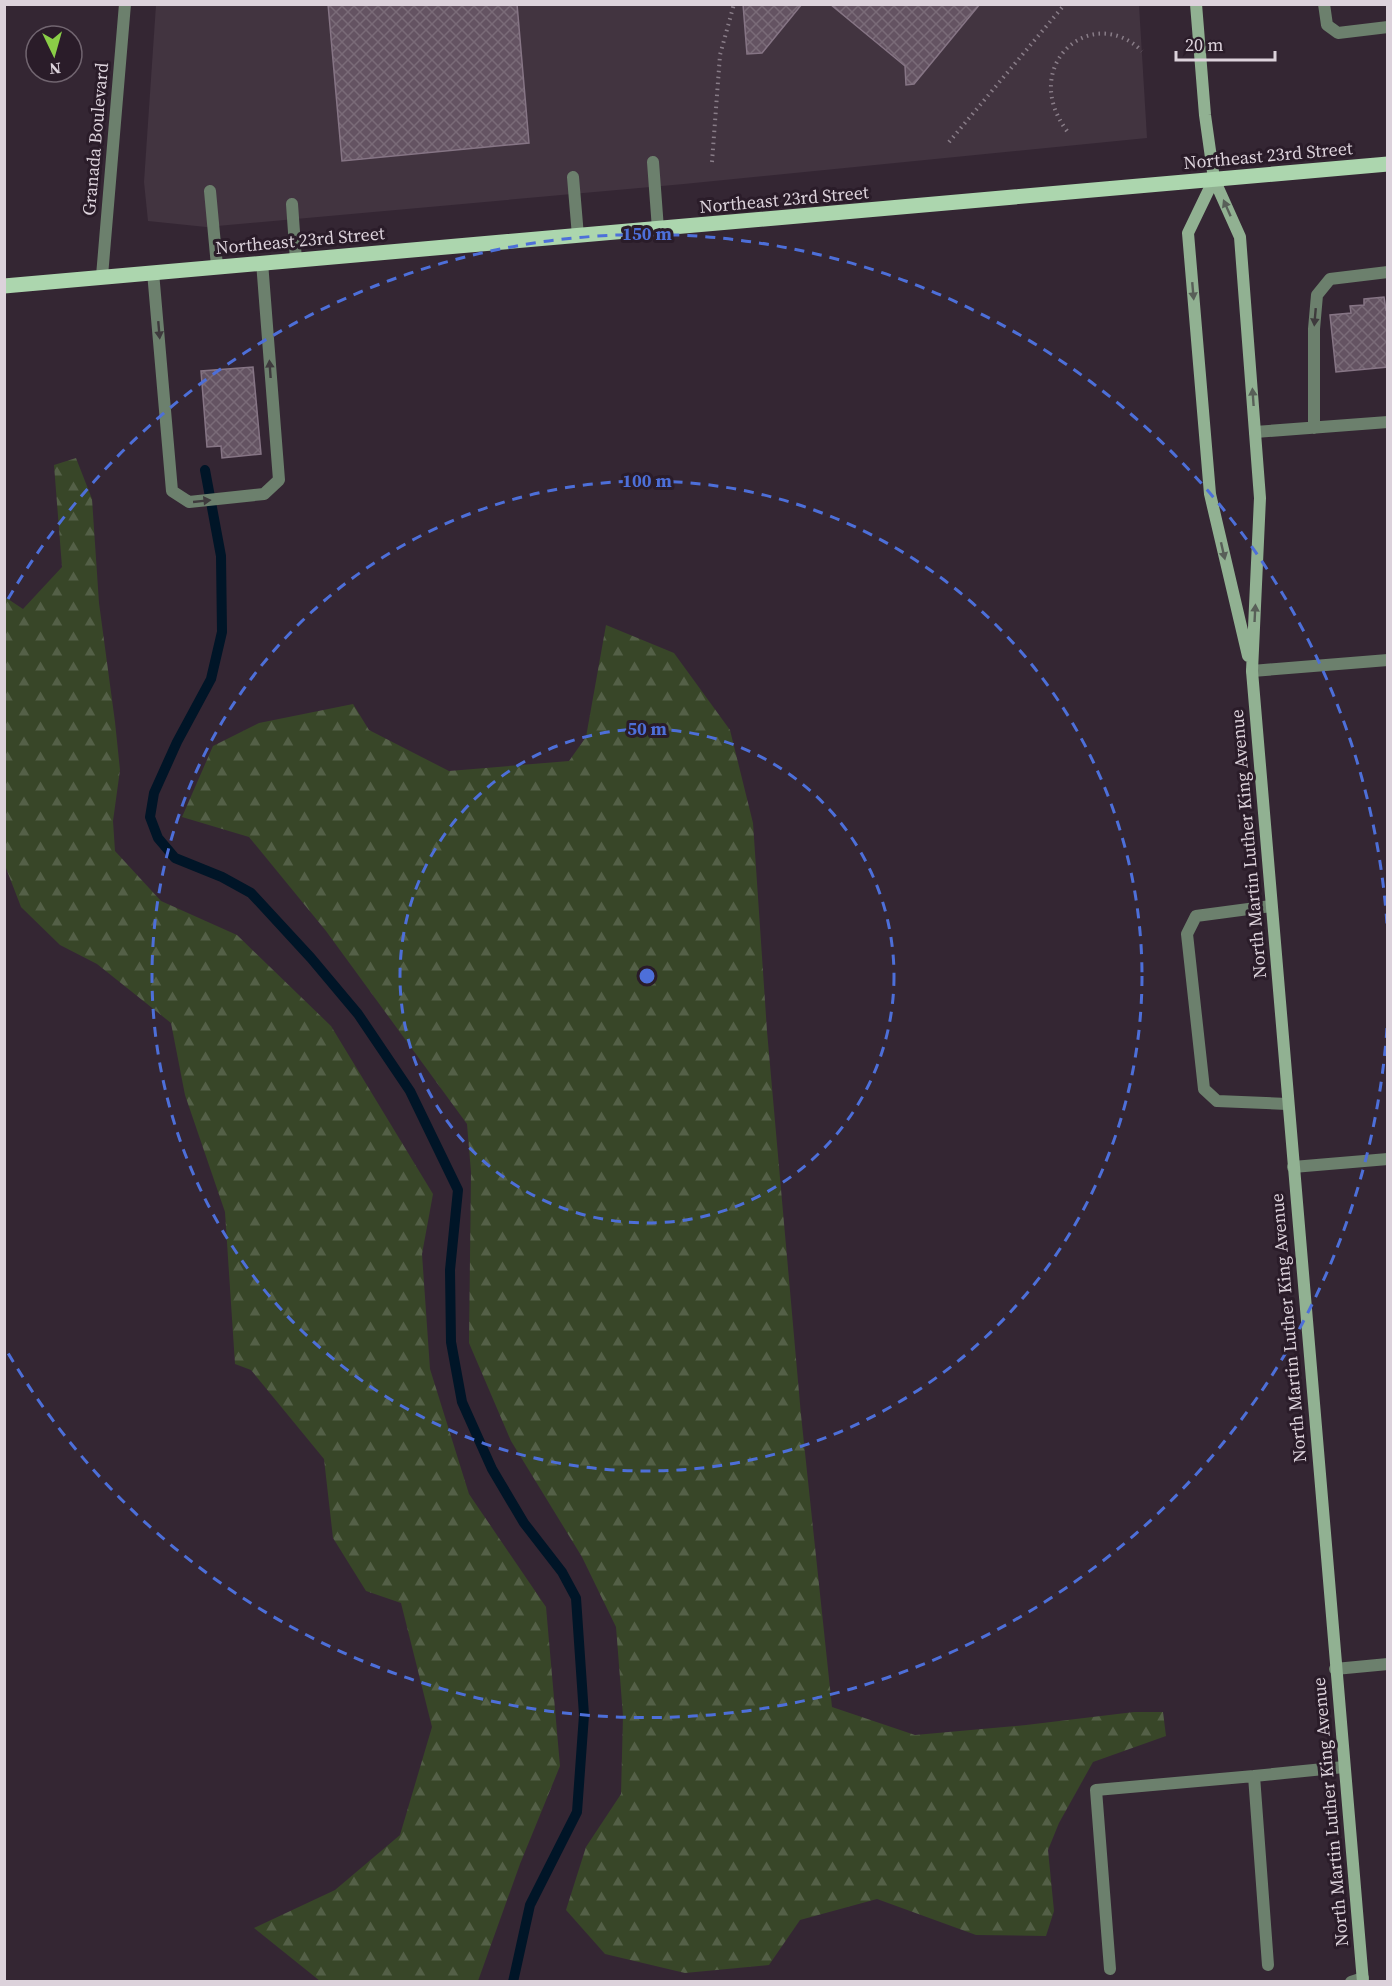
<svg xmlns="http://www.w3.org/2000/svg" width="1392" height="1986" viewBox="0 0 1392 1986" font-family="'Source Serif 4',serif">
<defs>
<pattern id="forest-firs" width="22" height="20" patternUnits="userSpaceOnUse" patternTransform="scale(1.5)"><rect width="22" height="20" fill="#384628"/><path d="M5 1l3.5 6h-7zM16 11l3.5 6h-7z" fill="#546047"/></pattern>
<pattern id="building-cross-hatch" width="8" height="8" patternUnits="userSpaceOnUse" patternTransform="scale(1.5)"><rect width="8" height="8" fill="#645362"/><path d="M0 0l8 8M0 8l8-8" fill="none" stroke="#7a6b78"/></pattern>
</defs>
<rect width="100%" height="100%" fill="#342633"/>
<path fill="#423440" d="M 156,5 L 1139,5 L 1147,138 L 684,184 L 206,227 L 148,221 L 144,182 Z"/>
<path fill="url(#forest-firs)" d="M 76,458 L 92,499 L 99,603 L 115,722 L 120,770 L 113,821 L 115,851 L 161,901 L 237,935 L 331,1026 L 433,1194 L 422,1254 L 430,1369 L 469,1494 L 546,1607 L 560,1766 L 520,1864 L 478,1981 L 320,1981 L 254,1928 L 335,1890 L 400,1835 L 432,1727 L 401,1603 L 366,1591 L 333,1538 L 324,1459 L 251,1370 L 235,1364 L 225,1212 L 185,1095 L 171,1023 L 97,964 L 60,945 L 21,907 L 6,868 L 5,868 L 5,597 L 23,609 L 62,567 L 54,465 Z
M 606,625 L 674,653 L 730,730 L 753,823 L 767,1031 L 801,1415 L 832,1707 L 915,1735 L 1026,1725 L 1134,1712 L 1163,1712 L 1166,1736 L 1093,1762 L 1059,1823 L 1048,1850 L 1054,1911 L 1046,1936 L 976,1935 L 877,1899 L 800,1920 L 769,1965 L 685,1973 L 605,1954 L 566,1910 L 586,1847 L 621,1794 L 623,1716 L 616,1627 L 582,1557 L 511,1441 L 469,1343 L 471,1172 L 467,1124 L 326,931 L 249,837 L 182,817 L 213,746 L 259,723 L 353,704 L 369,730 L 449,771 L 569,761 L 586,737 Z"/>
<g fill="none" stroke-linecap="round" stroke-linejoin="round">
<path stroke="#001527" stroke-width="10" d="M 205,470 L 221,556 L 222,632 L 211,679 L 177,742 L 154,793 L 150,817 L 158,838 L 175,858 L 222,877 L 251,893 L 311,958 L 358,1014 L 410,1091 L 458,1190 L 450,1270 L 451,1342 L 462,1402 L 492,1469 L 524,1523 L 562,1572 L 576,1598 L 584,1715 L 577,1812 L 530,1905 L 513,1982"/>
</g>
<path fill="url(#building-cross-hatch)" stroke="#867585" stroke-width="1.5" d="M 328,4 L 517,4 L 529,143 L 342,161 Z
M 743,4 L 802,4 L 762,53 L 747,54 Z
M 830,4 L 980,4 L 914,84 L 906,85 L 905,66 Z
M 1384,297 L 1386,310 L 1388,309 L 1388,367 L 1336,372 L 1330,315 L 1351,313 L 1350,306 L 1364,305 L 1364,299 Z
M 253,367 L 261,454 L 222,458 L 221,446 L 207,447 L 201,371 Z"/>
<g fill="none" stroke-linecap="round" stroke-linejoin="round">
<path stroke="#897d88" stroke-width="4" stroke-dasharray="1.5 4.5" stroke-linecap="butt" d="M 1067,131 C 1018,65 1092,2 1142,51
M 949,142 L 1065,4
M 712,162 L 720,55 L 734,4"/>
<path stroke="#6c806d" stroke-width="12" d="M 1324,4 L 1327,25 L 1338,33 L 1388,27
M 653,162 L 658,229
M 573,177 L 578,236
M 210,191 L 217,266
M 292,204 L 296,260
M 153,272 L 172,491 L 189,502 L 264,494 L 279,480 L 262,262
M 1314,428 L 1314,329 L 1317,295 L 1330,279 L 1388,272
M 1255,432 L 1388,422
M 1271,906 L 1196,916 L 1187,934 L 1204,1089 L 1217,1101 L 1287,1104
M 1254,1776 L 1344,1767
M 1110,1969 L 1096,1790 L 1254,1776 L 1268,1965
M 1351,1982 L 1363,1978"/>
<path stroke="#6c806d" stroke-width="12" d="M 102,276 L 125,4
M 1252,671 L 1388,660
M 1293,1167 L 1388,1159
M 1335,1669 L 1388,1664"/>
<path stroke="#91b192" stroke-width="12" d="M 1196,4 L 1205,115 L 1214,179 L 1240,237 L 1260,498 L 1252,671 L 1363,1982
M 1214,179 L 1188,233 L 1210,494 L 1248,656"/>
<path stroke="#acd6ae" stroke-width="15" d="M 4,286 L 1388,164"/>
</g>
<defs><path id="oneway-solid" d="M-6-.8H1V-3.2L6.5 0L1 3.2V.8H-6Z" transform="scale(1.5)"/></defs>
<g fill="#585f58">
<use href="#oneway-solid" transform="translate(1227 208) rotate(-114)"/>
<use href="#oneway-solid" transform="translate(1193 291) rotate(85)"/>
<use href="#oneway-solid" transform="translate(1253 397) rotate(-94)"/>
<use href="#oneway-solid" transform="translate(1223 551) rotate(77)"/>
<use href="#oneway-solid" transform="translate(1255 613) rotate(-87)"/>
</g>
<g fill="#3e3a3d">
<use href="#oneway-solid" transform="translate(1315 317) rotate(95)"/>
<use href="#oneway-solid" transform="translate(159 330) rotate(85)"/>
<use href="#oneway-solid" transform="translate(270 369) rotate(-94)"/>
<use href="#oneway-solid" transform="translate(202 501) rotate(-6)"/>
</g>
<g fill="none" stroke="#4d6fd9" stroke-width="3" stroke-dasharray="10 8">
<circle cx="647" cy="976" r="247"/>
<circle cx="647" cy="976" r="495"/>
<path d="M1387 1028A742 742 0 0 1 8 1353M8 599A742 742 0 0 1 1387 924"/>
</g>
<g text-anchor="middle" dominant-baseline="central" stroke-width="6" stroke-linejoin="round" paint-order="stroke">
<g font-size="18" fill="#dcd2db" stroke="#2a1c29">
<text transform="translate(95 139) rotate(-85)">Granada Boulevard</text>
<text transform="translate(1268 155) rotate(-5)">Northeast 23rd Street</text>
<text transform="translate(784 199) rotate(-5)">Northeast 23rd Street</text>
<text transform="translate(300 240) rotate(-5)">Northeast 23rd Street</text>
<text transform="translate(1248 844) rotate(-95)">North Martin Luther King Avenue</text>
<text transform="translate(1288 1328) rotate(-95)">North Martin Luther King Avenue</text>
<text transform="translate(1330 1812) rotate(-95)">North Martin Luther King Avenue</text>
</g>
</g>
<circle cx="647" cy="976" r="9" fill="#4d6fd9" stroke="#2a1c29" stroke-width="3"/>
<g font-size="18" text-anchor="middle" font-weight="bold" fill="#4d6fd9" stroke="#2a1c29" stroke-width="6" stroke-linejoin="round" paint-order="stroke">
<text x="647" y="240">150 m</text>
<text x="647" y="487">100 m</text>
<text x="647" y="735">50 m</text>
</g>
<rect width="1392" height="1986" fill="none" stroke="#dcd2db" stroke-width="12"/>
<g transform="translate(54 54) rotate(175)"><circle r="28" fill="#2a1c29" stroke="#716570" stroke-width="1.5"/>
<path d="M0-4.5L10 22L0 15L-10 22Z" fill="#8ace47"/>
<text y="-9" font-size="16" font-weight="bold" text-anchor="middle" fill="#dcd2db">N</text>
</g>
<path d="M1176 51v9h99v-9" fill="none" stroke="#dcd2db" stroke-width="3"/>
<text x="1185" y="51" font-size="18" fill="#dcd2db" stroke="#2a1c29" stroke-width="4.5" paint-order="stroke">20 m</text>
</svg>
